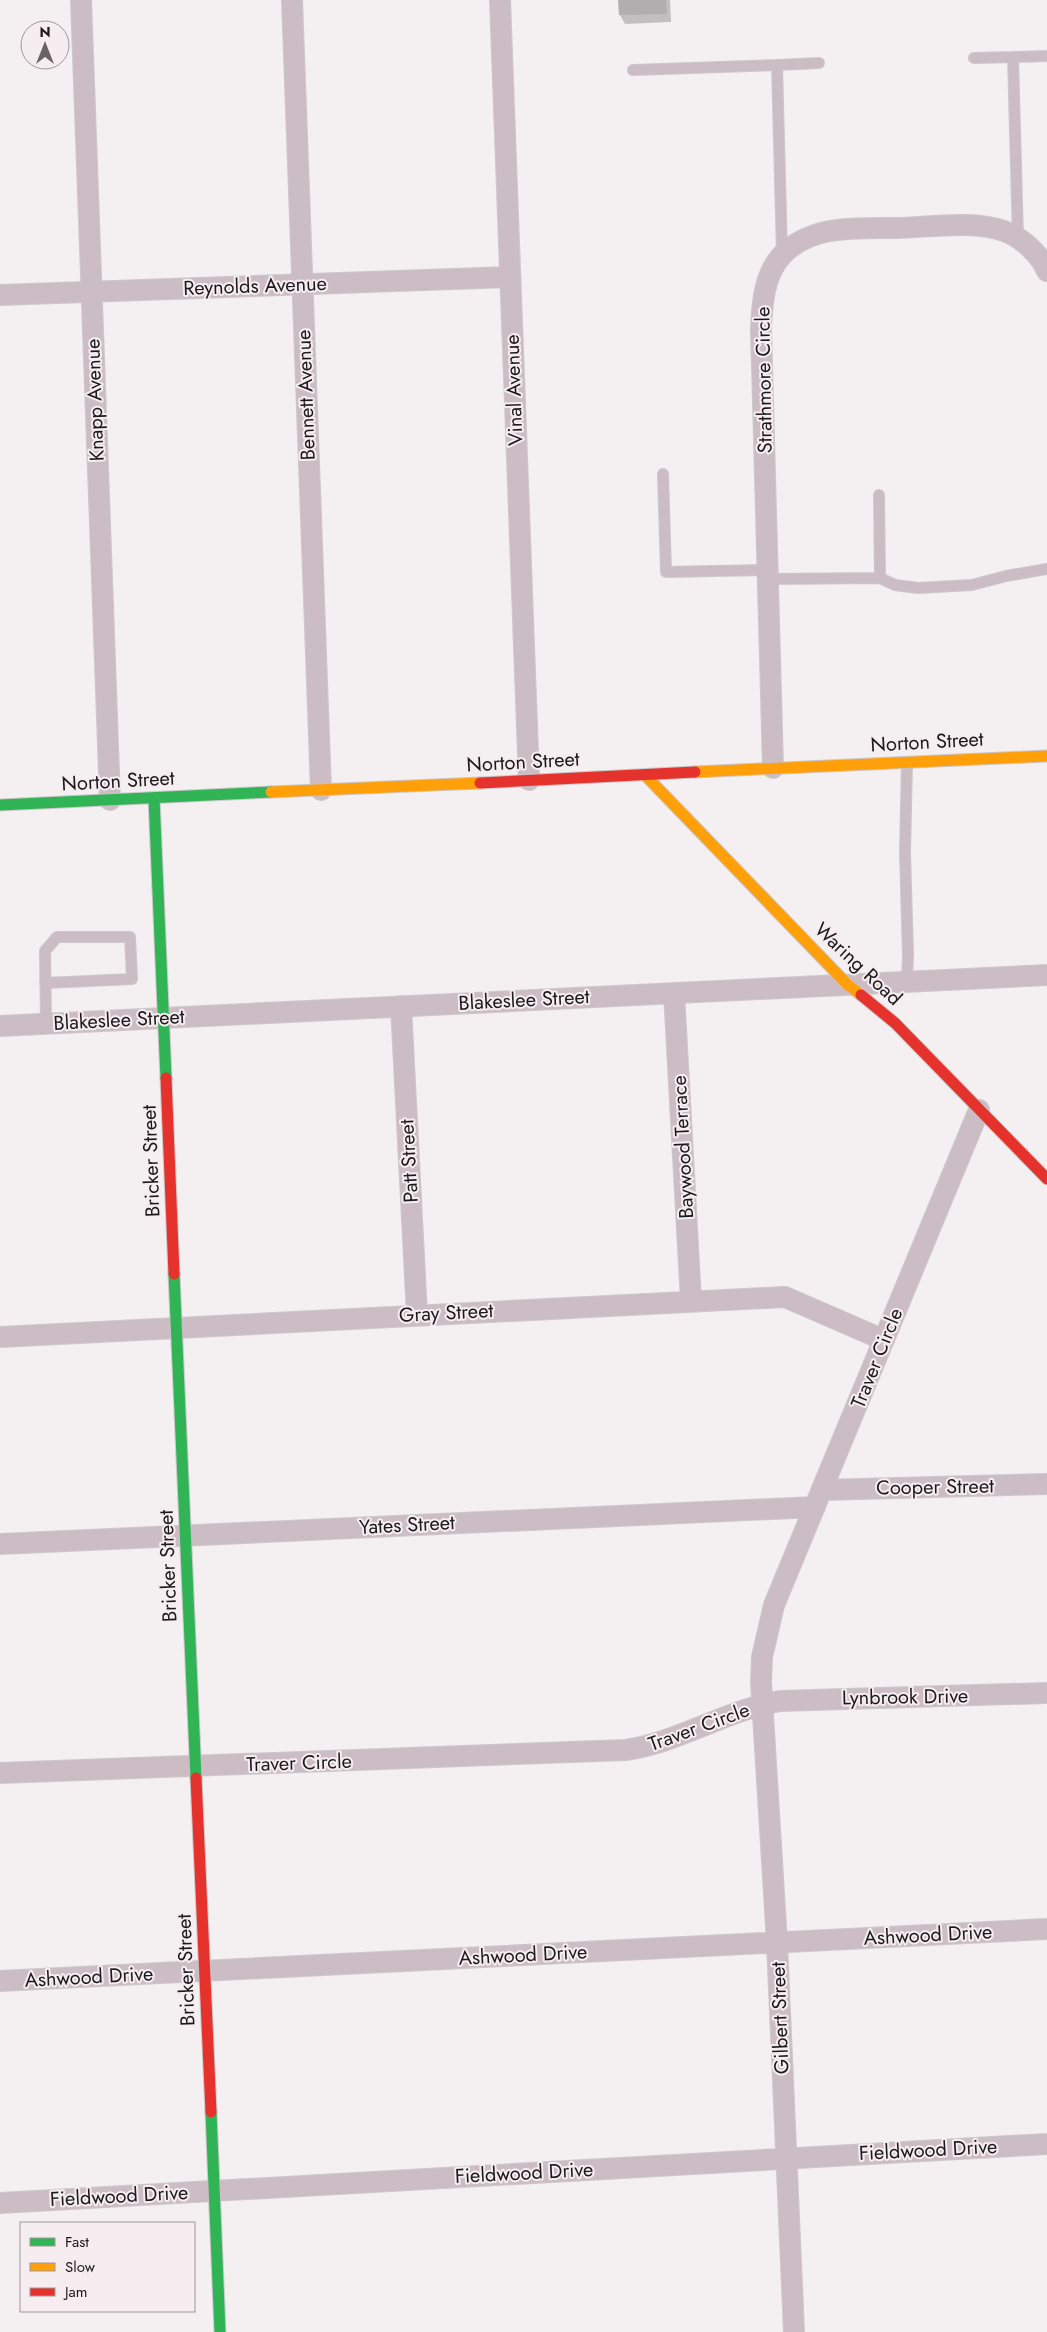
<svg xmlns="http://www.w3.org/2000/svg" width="1047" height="2332" viewBox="0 0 1047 2332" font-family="Jost,sans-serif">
<rect width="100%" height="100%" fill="#f4eff1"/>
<path fill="#0003" d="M 619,0 L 670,0 L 671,22 L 625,24 L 620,15 Z"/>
<path fill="#b2aeb0" d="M 618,0 L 666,0 L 667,14 L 619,15 Z"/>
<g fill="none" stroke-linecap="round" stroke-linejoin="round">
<defs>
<path id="lane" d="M 1013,57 L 1047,56
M 974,58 L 1013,57 L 1018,239
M 777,65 L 819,63
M 633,70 L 777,65 L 782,254
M 663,474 L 666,572 L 768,570
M 880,578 L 895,585 L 918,588 L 972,585 L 1006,576 L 1047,569
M 769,579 L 880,578 L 879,495
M 907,982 L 908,955 L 905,852 L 907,763
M 45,983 L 132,979 L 130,937 L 57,937 L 45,951 L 46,1023"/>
<path id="street" d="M 81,0 L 110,800
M 292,0 L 321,790
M 500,0 L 529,780
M 0,295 L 510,277
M 773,768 L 761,329 C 762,303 764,274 783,254 C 795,242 813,234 830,231 C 852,227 876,228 898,228 C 930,227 974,220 1004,231 C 1021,237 1040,254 1047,271
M 674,993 L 691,1301
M 401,1006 L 417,1315
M 0,1026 L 1047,975
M 0,1337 L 785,1297 L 884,1340
M 822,1490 L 1047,1484
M 0,1544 L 815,1507
M 0,1773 L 626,1750 C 680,1742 726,1710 780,1701 L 1047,1693
M 0,1981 L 1047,1929
M 0,2203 L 1047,2144
M 794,2332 L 777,1943 L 761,1682 L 762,1657 L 774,1605 L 979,1110"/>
<path id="fast" d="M 154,798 L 166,1078
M 0,805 L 271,792
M 174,1274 L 196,1778
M 211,2112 L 220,2332"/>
<path id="slow" d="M 695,772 L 1047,756
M 645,775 L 848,985 L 861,995
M 271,792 L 480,783"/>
<path id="jam" d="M 480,783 L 695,772
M 861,995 L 895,1023 L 1047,1179
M 166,1078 L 174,1274
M 196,1778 L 211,2112"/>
</defs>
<use href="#lane" stroke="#ccc9ca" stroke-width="12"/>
<use href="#street" stroke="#ccc9ca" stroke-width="22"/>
<use href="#fast" stroke="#ccc9ca" stroke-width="13"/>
<use href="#slow" stroke="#ccc9ca" stroke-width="13"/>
<use href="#jam" stroke="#ccc9ca" stroke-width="13"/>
<use href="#lane" stroke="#ccbcc3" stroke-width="10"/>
<use href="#street" stroke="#ccbcc3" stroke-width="20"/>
<use href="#fast" stroke="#30b455" stroke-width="11"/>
<use href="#slow" stroke="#ff9f0a" stroke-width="11"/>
<use href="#jam" stroke="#e5322d" stroke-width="11"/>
</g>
<g text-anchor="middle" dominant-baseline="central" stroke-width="4" stroke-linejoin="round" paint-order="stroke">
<g font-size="20" fill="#1c191a" stroke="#f6edf0">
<text transform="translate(255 286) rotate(-2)">Reynolds Avenue</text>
<text transform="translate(764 380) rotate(-91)">Strathmore Circle</text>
<text transform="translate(514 390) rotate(-92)">Vinal Avenue</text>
<text transform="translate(306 395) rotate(-92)">Bennett Avenue</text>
<text transform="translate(95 400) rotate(-92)">Knapp Avenue</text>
<text transform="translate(927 742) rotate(-3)">Norton Street</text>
<text transform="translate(523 762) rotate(-3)">Norton Street</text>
<text transform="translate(118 781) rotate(-3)">Norton Street</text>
<text transform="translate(858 964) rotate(43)">Waring Road</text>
<text transform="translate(524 1000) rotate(-3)">Blakeslee Street</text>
<text transform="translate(119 1020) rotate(-3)">Blakeslee Street</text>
<text transform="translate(683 1147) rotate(-93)">Baywood Terrace</text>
<text transform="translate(151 1161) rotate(-92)">Bricker Street</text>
<text transform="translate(409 1161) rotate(-93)">Patt Street</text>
<text transform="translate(446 1313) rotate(-3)">Gray Street</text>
<text transform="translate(877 1358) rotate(-68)">Traver Circle</text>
<text transform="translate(935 1487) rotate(-1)">Cooper Street</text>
<text transform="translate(407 1525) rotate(-3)">Yates Street</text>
<text transform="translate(168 1566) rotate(-92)">Bricker Street</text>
<text transform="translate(905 1697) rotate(-1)">Lynbrook Drive</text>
<text transform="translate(699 1727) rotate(-20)">Traver Circle</text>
<text transform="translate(299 1763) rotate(-2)">Traver Circle</text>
<text transform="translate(928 1935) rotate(-3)">Ashwood Drive</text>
<text transform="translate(523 1955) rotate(-3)">Ashwood Drive</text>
<text transform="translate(186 1970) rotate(-92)">Bricker Street</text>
<text transform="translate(89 1977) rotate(-3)">Ashwood Drive</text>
<text transform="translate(780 2018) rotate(-92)">Gilbert Street</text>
<text transform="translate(928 2150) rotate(-3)">Fieldwood Drive</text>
<text transform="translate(524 2173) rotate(-3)">Fieldwood Drive</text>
<text transform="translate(119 2196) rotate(-3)">Fieldwood Drive</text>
</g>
</g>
<rect x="20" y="2222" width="175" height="90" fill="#f6edf0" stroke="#9f989a"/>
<rect x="30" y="2238" width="25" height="8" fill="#30b455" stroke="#9f989a"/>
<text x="65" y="2247" font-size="15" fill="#1c191a">Fast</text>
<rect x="30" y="2263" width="25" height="8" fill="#ff9f0a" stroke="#9f989a"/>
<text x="65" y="2272" font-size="15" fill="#1c191a">Slow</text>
<rect x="30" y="2288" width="25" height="8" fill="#e5322d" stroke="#9f989a"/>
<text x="65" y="2297" font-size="15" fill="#1c191a">Jam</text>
<g transform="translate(45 45)"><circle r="24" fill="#f6edf0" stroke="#9f989a"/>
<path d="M0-4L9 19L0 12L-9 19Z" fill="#686465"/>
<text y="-8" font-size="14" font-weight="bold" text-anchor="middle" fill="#1c191a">N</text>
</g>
</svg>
